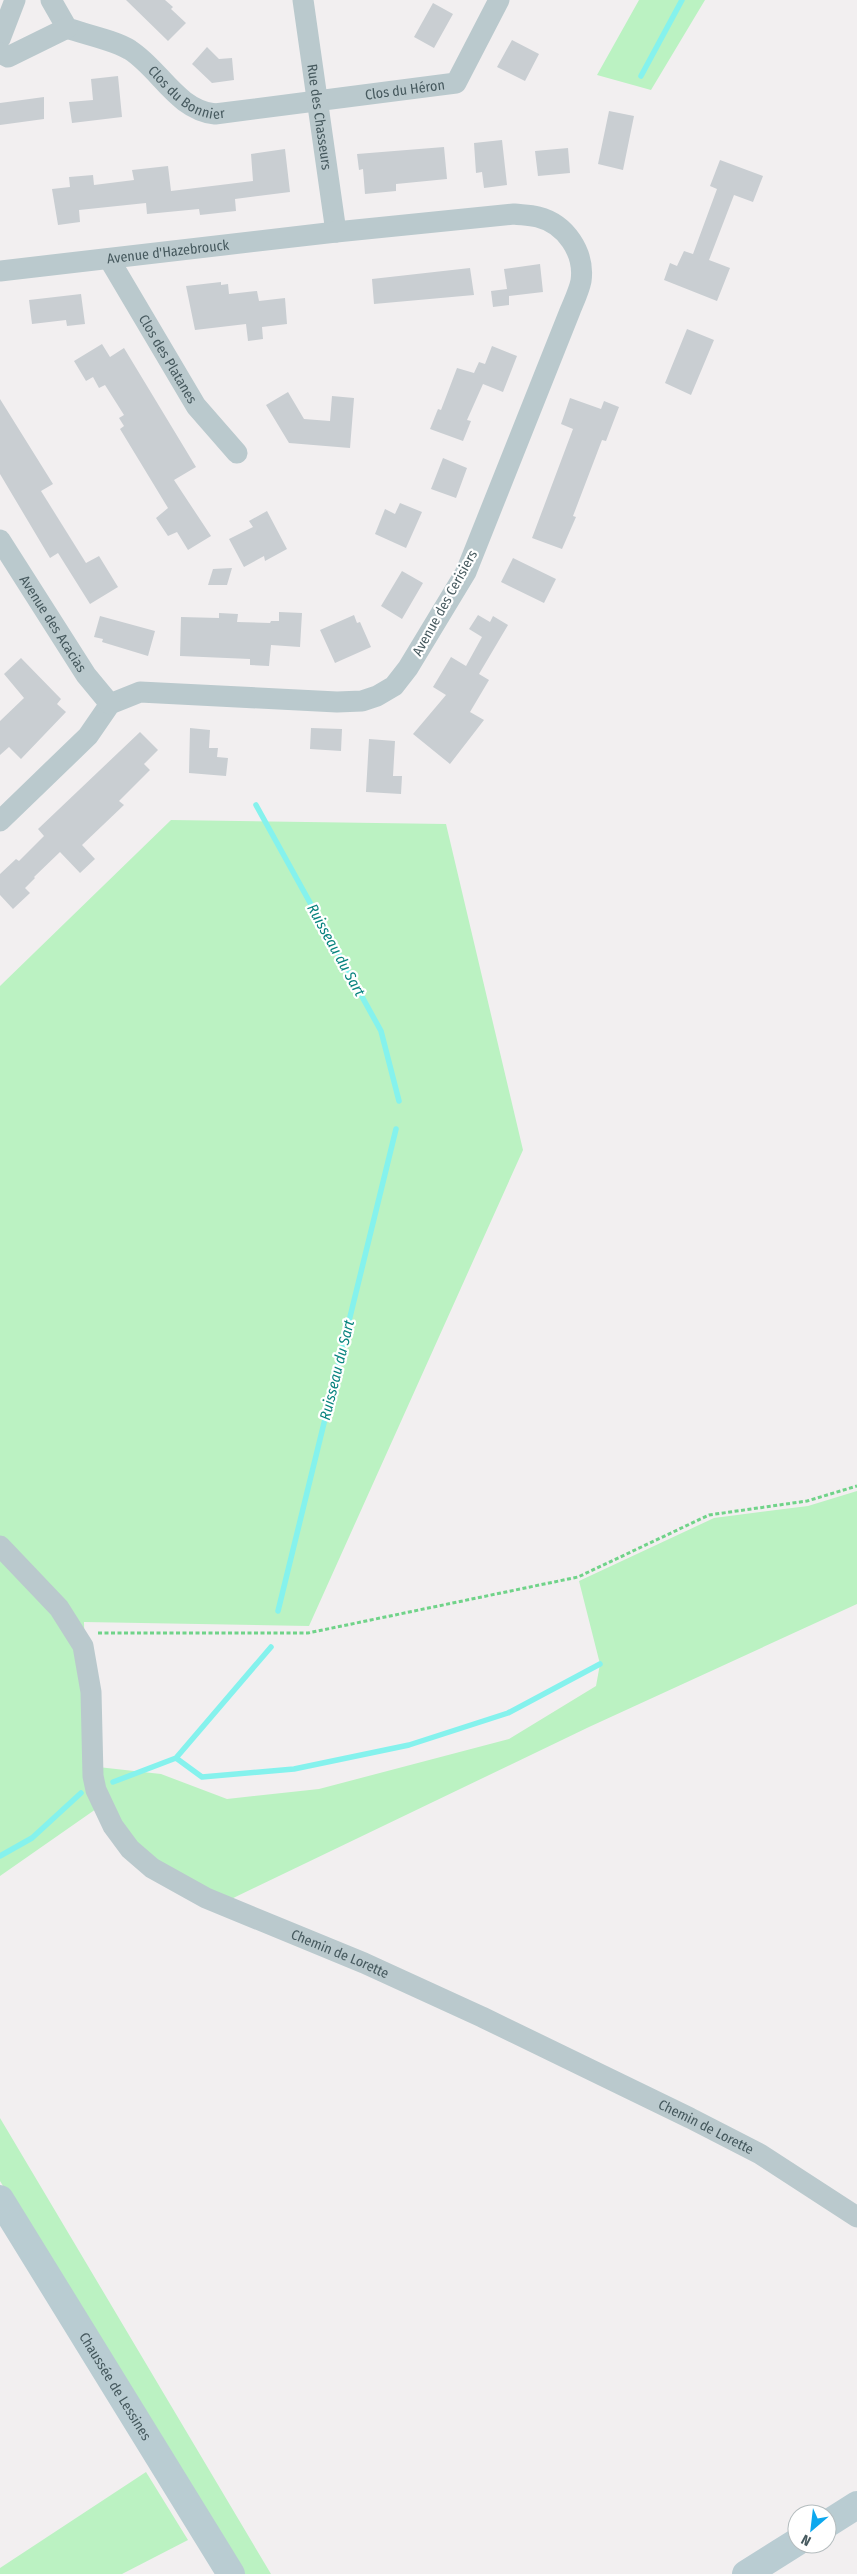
<svg xmlns="http://www.w3.org/2000/svg" width="857" height="2574" viewBox="0 0 857 2574" font-family="'Fira Sans Condensed',sans-serif">
<rect width="100%" height="100%" fill="#f2eff0"/>
<path fill="#bbf2c2" d="M 639,0 L 705,0 L 651,90 L 597,75 Z
M 171,820 L 446,824 L 523,1150 L 309,1626 L 84,1622 L 87,1766 L 96,1809 L 0,1876 L 0,986 Z
M 857,1491 L 857,1604 L 589,1727 L 227,1901 L 182,1882 L 124,1836 L 98,1767 L 161,1774 L 227,1799 L 319,1789 L 509,1739 L 596,1686 L 600,1664 L 579,1581 L 714,1518 L 808,1506 Z
M 0,2118 L 271,2574 L 241,2574 L 0,2181 Z
M 146,2472 L 188,2540 L 122,2574 L 0,2574 L 0,2568 Z"/>
<g fill="none" stroke-linecap="round" stroke-linejoin="round">
<path stroke="#85f2ed" stroke-width="5.5" d="M 641,76 L 682,0
M 256,805 L 381,1031 L 399,1101
M 278,1611 L 396,1129
M 176,1758 L 202,1777 L 294,1769 L 409,1745 L 508,1713 L 600,1664
M 113,1782 L 176,1758 L 271,1647
M 0,1856 L 32,1838 L 81,1793"/>
</g>
<path fill="#c9ced2" d="M 126,0 L 165,0 L 173,7 L 171,9 L 186,23 L 168,41 Z
M 433,3 L 453,14 L 434,48 L 414,37 Z
M 512,40 L 539,54 L 525,81 L 497,67 Z
M 207,47 L 219,59 L 232,58 L 234,80 L 212,83 L 192,64 Z
M 118,76 L 122,117 L 72,123 L 69,102 L 93,100 L 91,79 Z
M 44,97 L 44,119 L 0,125 L 0,103 Z
M 609,111 L 634,116 L 623,170 L 598,164 Z
M 502,140 L 507,185 L 484,188 L 482,172 L 476,173 L 474,143 Z
M 444,147 L 447,179 L 396,184 L 396,191 L 365,194 L 363,169 L 359,170 L 357,154 Z
M 568,148 L 570,173 L 538,176 L 535,151 Z
M 285,149 L 290,192 L 235,199 L 236,211 L 200,215 L 199,209 L 147,214 L 146,203 L 79,210 L 80,222 L 58,225 L 52,189 L 70,187 L 69,177 L 93,175 L 94,185 L 134,180 L 132,170 L 168,166 L 171,191 L 253,181 L 251,154 Z
M 720,160 L 763,176 L 753,202 L 734,195 L 709,260 L 730,268 L 717,301 L 664,280 L 670,263 L 677,266 L 684,251 L 693,254 L 717,189 L 710,186 Z
M 540,264 L 543,292 L 509,296 L 509,305 L 493,307 L 491,291 L 507,289 L 504,269 Z
M 470,268 L 474,295 L 374,304 L 372,279 Z
M 221,282 L 221,285 L 228,284 L 229,294 L 257,291 L 259,301 L 285,298 L 287,324 L 262,327 L 263,339 L 248,341 L 246,324 L 195,330 L 186,286 Z
M 81,294 L 85,324 L 67,326 L 66,320 L 32,324 L 29,300 Z
M 687,329 L 714,340 L 691,395 L 665,383 Z
M 102,344 L 110,357 L 124,348 L 196,467 L 174,480 L 211,536 L 188,550 L 177,532 L 168,536 L 156,518 L 168,508 L 120,429 L 124,426 L 119,418 L 124,415 L 105,385 L 99,388 L 93,377 L 86,381 L 74,361 Z
M 492,346 L 517,356 L 503,392 L 483,384 L 467,420 L 471,421 L 463,441 L 430,429 L 438,409 L 441,410 L 457,368 L 474,373 L 479,362 L 485,364 Z
M 288,392 L 304,419 L 330,421 L 332,396 L 354,398 L 350,448 L 289,443 L 266,405 Z
M 570,398 L 601,409 L 604,401 L 619,407 L 606,441 L 602,440 L 573,516 L 576,517 L 562,549 L 532,538 L 573,429 L 561,424 Z
M 0,399 L 53,484 L 41,491 L 86,563 L 99,556 L 118,587 L 90,604 L 58,553 L 50,558 L 0,474 Z
M 443,458 L 467,468 L 456,498 L 431,489 Z
M 400,503 L 422,512 L 406,548 L 375,534 L 385,509 L 395,514 Z
M 267,511 L 287,549 L 265,561 L 264,556 L 244,567 L 229,539 L 253,527 L 249,521 Z
M 513,558 L 556,579 L 544,603 L 501,582 Z
M 232,568 L 227,585 L 208,585 L 213,569 Z
M 402,571 L 423,583 L 402,619 L 381,606 Z
M 279,612 L 302,613 L 300,647 L 271,645 L 269,666 L 250,665 L 250,659 L 180,656 L 181,617 L 219,618 L 219,613 L 238,614 L 237,622 L 270,623 L 271,621 L 279,621 Z
M 354,615 L 357,623 L 360,622 L 371,647 L 335,663 L 320,630 Z
M 478,615 L 490,622 L 493,616 L 508,625 L 479,674 L 489,680 L 470,712 L 484,720 L 450,764 L 413,734 L 446,695 L 433,687 L 451,657 L 466,666 L 482,637 L 469,629 Z
M 100,616 L 155,631 L 148,656 L 102,642 L 103,639 L 94,637 Z
M 21,658 L 61,699 L 57,704 L 66,712 L 21,759 L 9,747 L 0,755 L 0,721 L 24,698 L 4,674 Z
M 190,728 L 210,730 L 209,748 L 218,748 L 217,757 L 228,758 L 226,776 L 189,773 Z
M 311,728 L 342,729 L 341,751 L 310,749 Z
M 140,732 L 158,750 L 144,764 L 150,770 L 119,801 L 124,805 L 82,845 L 95,859 L 80,873 L 60,852 L 34,877 L 35,878 L 25,888 L 30,893 L 13,909 L 0,895 L 0,874 L 16,859 L 19,861 L 44,836 L 38,829 Z
M 369,739 L 395,741 L 393,776 L 402,776 L 401,794 L 366,792 Z"/>
<g fill="none" stroke-linecap="round" stroke-linejoin="round">
<path stroke="#70d389" stroke-width="3" stroke-dasharray="4 2.5" stroke-linecap="butt" d="M 98,1633 L 308,1633 L 578,1577 L 709,1515 L 807,1501 L 857,1486"/>
<g stroke="#bac9cd" stroke-width="21">
<path id="s1" d="M 51,0 L 67,28 C 84,34 117,41 130,50 C 160,69 177,110 215,114 L 456,83 L 499,0"/>
<path id="s2" d="M 303,0 L 336,232"/>
<path d="M 0,39 L 15,0"/>
<path d="M 0,53 L 8,57 L 67,28"/>
<path id="s3" d="M 109,259 L 196,406 L 237,453"/>
<path id="s4" d="M 0,271 L 336,232 L 514,214 C 522,215 530,215 538,217 C 566,224 585,253 581,281 C 579,291 574,301 570,311 L 466,572 L 408,668 L 394,686 L 377,696 L 362,701 L 337,702 L 140,692 L 110,704 L 88,736 L 0,821"/>
<path id="s5" d="M 0,540 L 86,675 L 110,704"/>
<path id="s6" d="M 0,1546 L 59,1608 L 83,1646 L 91,1692 L 93,1776 L 96,1790 L 113,1826 L 130,1849 L 152,1868 L 206,1898 L 364,1963 L 482,2017 L 690,2118 L 760,2154 L 857,2217"/>
</g>
<g stroke="#b9ccd2" stroke-width="28">
<path id="s7" d="M 0,2199 L 231,2574"/>
<path d="M 827,2524 L 857,2505"/>
<path d="M 746,2574 L 797,2542"/>
</g>
</g>
<g text-anchor="middle" dominant-baseline="central" stroke-width="4.5" stroke-linejoin="round" paint-order="stroke">
<g font-size="14" fill="#46595e" stroke="#fff">
<text stroke="none"><textPath href="#s1" startOffset="172">Clos du Bonnier</textPath></text>
<text stroke="none"><textPath href="#s1" startOffset="399">Clos du Héron</textPath></text>
<text stroke="none"><textPath href="#s2" startOffset="118">Rue des Chasseurs</textPath></text>
<text stroke="none"><textPath href="#s4" startOffset="169">Avenue d'Hazebrouck</textPath></text>
<text stroke="none"><textPath href="#s3" startOffset="116">Clos des Platanes</textPath></text>
<text transform="translate(445 603) rotate(-61)">Avenue des Cerisiers</text>
<text stroke="none"><textPath href="#s5" startOffset="99">Avenue des Acacias</textPath></text>
<text stroke="none"><textPath href="#s6" startOffset="580">Chemin de Lorette</textPath></text>
<text stroke="none"><textPath href="#s6" startOffset="985">Chemin de Lorette</textPath></text>
<text stroke="none"><textPath href="#s7" startOffset="220">Chaussée de Lessines</textPath></text>
</g>
<g font-size="15" font-style="italic" fill="#07837e" stroke="#fff">
<text transform="translate(336 950) rotate(61)">Ruisseau du Sart</text>
<text transform="translate(337 1370) rotate(-76)">Ruisseau du Sart</text>
</g>
</g>
<g transform="translate(812 2529) rotate(208)"><circle r="24" fill="#ffffff" stroke="#b5bdbf"/>
<path d="M0-4L9 19L0 12L-9 19Z" fill="#0da8ee"/>
<text y="-8" font-size="14" font-weight="bold" text-anchor="middle" fill="#46595e">N</text>
</g>
</svg>
